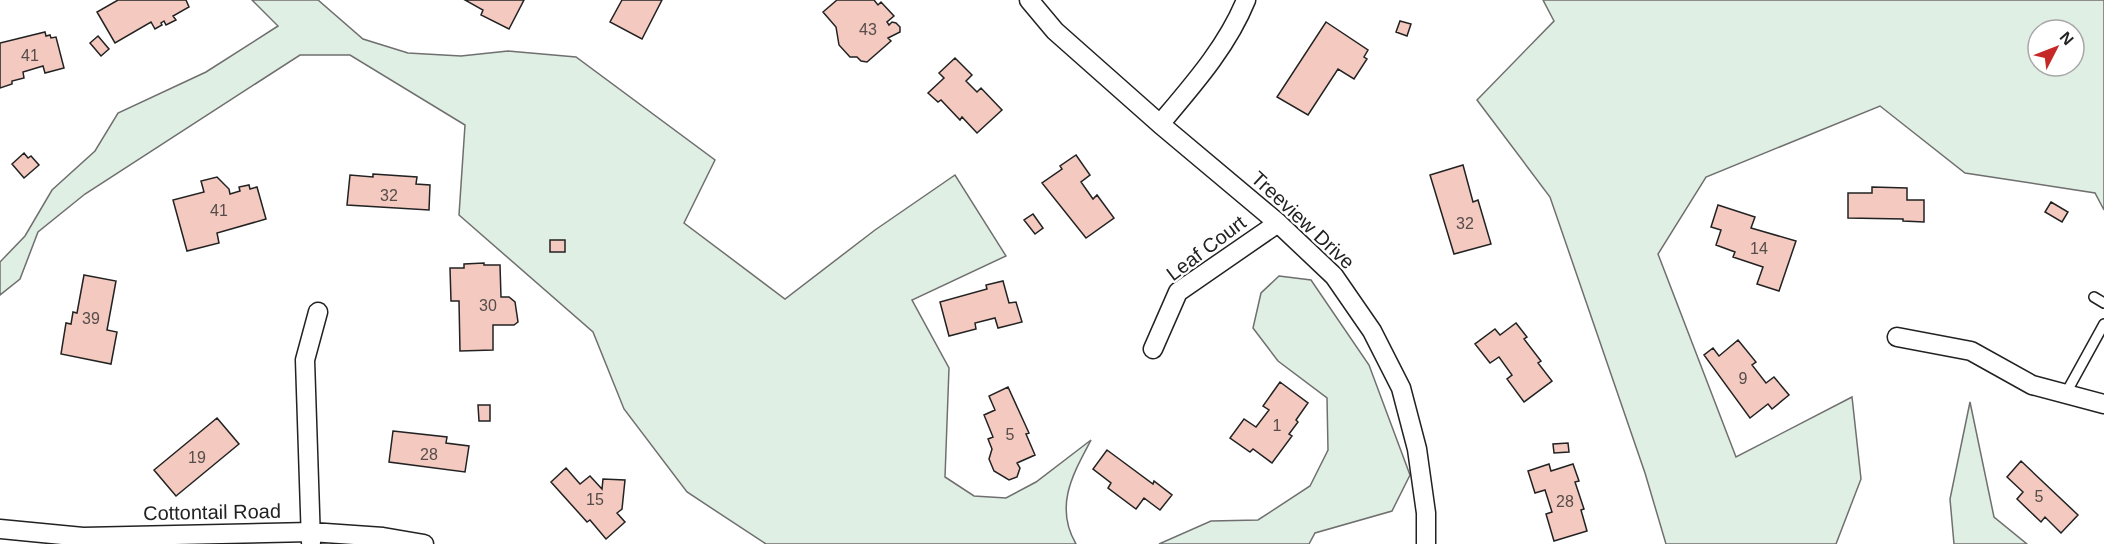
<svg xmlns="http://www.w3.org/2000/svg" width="2104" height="544" viewBox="0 0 2104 544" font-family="Helvetica,sans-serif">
<rect width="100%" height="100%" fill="#fff"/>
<path fill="#e0efe3" stroke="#6f6f6f" stroke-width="1.5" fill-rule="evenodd" d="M 252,0 L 318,0 L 363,39 L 408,53 L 461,56 L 508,51 L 576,57 L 715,160 L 684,223 L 785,299 L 875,230 L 955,175 L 1006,256 L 912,300 L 949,368 L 945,477 L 974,496 L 1006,498 L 1036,482 L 1091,440 C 1073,474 1054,506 1076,544 L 766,544 L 687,492 L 624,409 L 593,332 L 459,215 L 465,125 L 350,55 L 300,55 L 85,194 L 38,232 L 20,279 L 0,295 L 0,262 L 25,236 L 52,190 L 95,151 L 118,113 L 206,72 L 278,26 Z
M 1543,0 L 2104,0 L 2104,210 L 2095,193 L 1965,173 L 1880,106 L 1706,177 L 1658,254 L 1736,457 L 1852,397 L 1861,479 L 1836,544 L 1666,544 L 1645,473 L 1550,197 L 1477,100 L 1554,21 ZM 2038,30 L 2074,30 L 2074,66 L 2038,66 Z
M 1279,276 L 1311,280 L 1369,365 L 1410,475 L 1392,511 L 1315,533 L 1309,544 L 1159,544 L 1211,521 L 1258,520 L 1310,486 L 1328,450 L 1327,398 L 1278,361 L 1253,328 L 1261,293 Z
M 1970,402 L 1994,517 L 2027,544 L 1954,544 L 1950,499 Z"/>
<path fill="#f3c9c0" stroke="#222" stroke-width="1.5" d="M 118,0 L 186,0 L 189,7 L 173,16 L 176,20 L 166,25 L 164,21 L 161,23 L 162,25 L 155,29 L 151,22 L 115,43 L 97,12 Z
M 465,0 L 524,0 L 509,29 L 481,15 L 483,10 Z
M 622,0 L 662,0 L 642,39 L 610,22 Z
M 837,0 L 874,0 L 878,5 L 881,2 L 894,16 L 887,22 L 889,25 L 892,22 L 896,23 L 900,27 L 900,32 L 888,38 L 891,41 L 867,62 L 861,61 L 857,57 L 850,57 L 839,45 L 836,27 L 823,12 Z
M 1400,21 L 1411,24 L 1407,36 L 1396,32 Z
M 1326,22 L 1368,50 L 1364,57 L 1367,59 L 1354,79 L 1338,69 L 1308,115 L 1277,97 Z
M 45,32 L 46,36 L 50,35 L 51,38 L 56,37 L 64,68 L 45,73 L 43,66 L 23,72 L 24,78 L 12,81 L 12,84 L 0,88 L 0,43 Z
M 98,36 L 109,49 L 101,56 L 90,43 Z
M 955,58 L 972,75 L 966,81 L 977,92 L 981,88 L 1002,110 L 977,133 L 962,117 L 960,120 L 941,100 L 938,102 L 928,93 L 944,78 L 939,73 Z
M 24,153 L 28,158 L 31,156 L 39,165 L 24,178 L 12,164 Z
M 1076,155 L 1090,175 L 1081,182 L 1093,199 L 1097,195 L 1114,218 L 1086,238 L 1042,183 L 1062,169 L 1060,166 Z
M 1463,165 L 1473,202 L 1478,200 L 1491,244 L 1454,254 L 1430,175 Z
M 373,174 L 417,177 L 416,184 L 430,185 L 429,210 L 347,205 L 350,175 L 373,177 Z
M 217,177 L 229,189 L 230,194 L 240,191 L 239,187 L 249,185 L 250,189 L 257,187 L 266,219 L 217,233 L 219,243 L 187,251 L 173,200 L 204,192 L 201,181 Z
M 1872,187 L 1907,188 L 1907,200 L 1924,200 L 1924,222 L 1903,221 L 1903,219 L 1848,218 L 1848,193 L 1872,193 Z
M 2051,202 L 2068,212 L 2062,222 L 2045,212 Z
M 1718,205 L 1755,217 L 1751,228 L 1796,241 L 1779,291 L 1757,284 L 1763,267 L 1733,257 L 1735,252 L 1716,245 L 1721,230 L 1711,227 Z
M 1033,214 L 1043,228 L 1035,234 L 1024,220 Z
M 550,240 L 565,240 L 565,252 L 550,252 Z
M 484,263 L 484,265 L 500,265 L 501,297 L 509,297 L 515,302 L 518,322 L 514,325 L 493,325 L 493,350 L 460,351 L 459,301 L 451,301 L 450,268 L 464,268 L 464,264 Z
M 84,275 L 116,281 L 107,330 L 117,332 L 111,364 L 61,354 L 66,323 L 71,324 L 73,312 L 77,313 Z
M 1003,281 L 1009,303 L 1016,302 L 1022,322 L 998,328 L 995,318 L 975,323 L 976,329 L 949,336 L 940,302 L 987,289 L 986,285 Z
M 1516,323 L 1527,337 L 1524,339 L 1541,361 L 1538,363 L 1552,381 L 1524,402 L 1507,379 L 1512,375 L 1499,357 L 1490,363 L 1475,344 L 1495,329 L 1500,335 Z
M 1738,340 L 1756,362 L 1752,365 L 1766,383 L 1774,377 L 1789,395 L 1772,409 L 1768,404 L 1750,418 L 1704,355 L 1713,348 L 1719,356 Z
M 1280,382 L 1308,403 L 1296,420 L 1298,422 L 1289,434 L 1292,436 L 1272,463 L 1253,449 L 1250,452 L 1230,438 L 1244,419 L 1256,427 L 1269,410 L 1263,406 Z
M 1008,387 L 1029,433 L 1026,434 L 1035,455 L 1017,463 L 1020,468 L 1017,477 L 1009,480 L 994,471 L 989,459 L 992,449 L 988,439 L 993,437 L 984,415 L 995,410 L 989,396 Z
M 478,405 L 490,405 L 490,421 L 479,421 Z
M 217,418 L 239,444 L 176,496 L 154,470 Z
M 393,431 L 447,437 L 446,443 L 469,446 L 465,472 L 389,462 Z
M 1568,443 L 1569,452 L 1554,453 L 1553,444 Z
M 1107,450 L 1153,484 L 1154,481 L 1172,495 L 1160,510 L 1144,498 L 1136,509 L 1108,488 L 1111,483 L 1093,469 Z
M 2021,461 L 2078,515 L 2061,533 L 2045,517 L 2041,522 L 2017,499 L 2023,492 L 2007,477 Z
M 1549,464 L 1551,471 L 1573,464 L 1579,481 L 1575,482 L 1584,509 L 1581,510 L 1587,531 L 1554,541 L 1546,514 L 1552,512 L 1545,490 L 1535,493 L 1528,471 Z
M 566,468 L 580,484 L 590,476 L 602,489 L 603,479 L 625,480 L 622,509 L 617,513 L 625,522 L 606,539 L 590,520 L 587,522 L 551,482 Z"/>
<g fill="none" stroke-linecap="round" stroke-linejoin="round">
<defs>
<path id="service" d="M 2094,297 L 2104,303
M 2066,393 L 2104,324"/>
<path id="minor" d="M 1029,0 L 1055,31 L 1160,124 L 1278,223 L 1334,276 L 1372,331 L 1401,388 L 1417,449 L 1426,513 L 1426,544
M 1160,124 C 1192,86 1227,47 1246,0
M 1897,337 L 1971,351 L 2032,385 L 2104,404
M 1153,349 L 1178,292 L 1278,223
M 0,529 L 83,537 L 311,532 L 383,537 L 424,544
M 311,542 L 305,360 L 318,312"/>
</defs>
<use href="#service" stroke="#222" stroke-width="12"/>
<use href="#minor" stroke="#222" stroke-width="21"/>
<use href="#service" stroke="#fff" stroke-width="9"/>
<use href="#minor" stroke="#fff" stroke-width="18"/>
</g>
<g text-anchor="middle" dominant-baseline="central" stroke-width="4.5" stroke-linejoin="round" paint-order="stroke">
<g font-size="16" fill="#564c4a">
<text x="868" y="29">43</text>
<text x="30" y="55">41</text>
<text x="389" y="195">32</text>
<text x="219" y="210">41</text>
<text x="1465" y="223">32</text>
<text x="1759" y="248">14</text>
<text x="488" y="305">30</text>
<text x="91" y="318">39</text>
<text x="1743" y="378">9</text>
<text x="1277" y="425">1</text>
<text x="1010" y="434">5</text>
<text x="429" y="454">28</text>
<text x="197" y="457">19</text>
<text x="2039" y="496">5</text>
<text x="595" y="499">15</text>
<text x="1565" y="501">28</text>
</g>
<g font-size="20" fill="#222" stroke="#fff">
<text transform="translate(1303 220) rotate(43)">Treeview Drive</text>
<text transform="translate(1206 248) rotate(-37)">Leaf Court</text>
<text transform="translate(212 512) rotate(-1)">Cottontail Road</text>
</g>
</g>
<g transform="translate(2056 48) rotate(48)"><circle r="28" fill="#ffffff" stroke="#a7a7a7" stroke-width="1.5"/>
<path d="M0-4.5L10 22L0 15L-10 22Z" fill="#c62828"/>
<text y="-9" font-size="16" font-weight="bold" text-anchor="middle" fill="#222222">N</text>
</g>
</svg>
